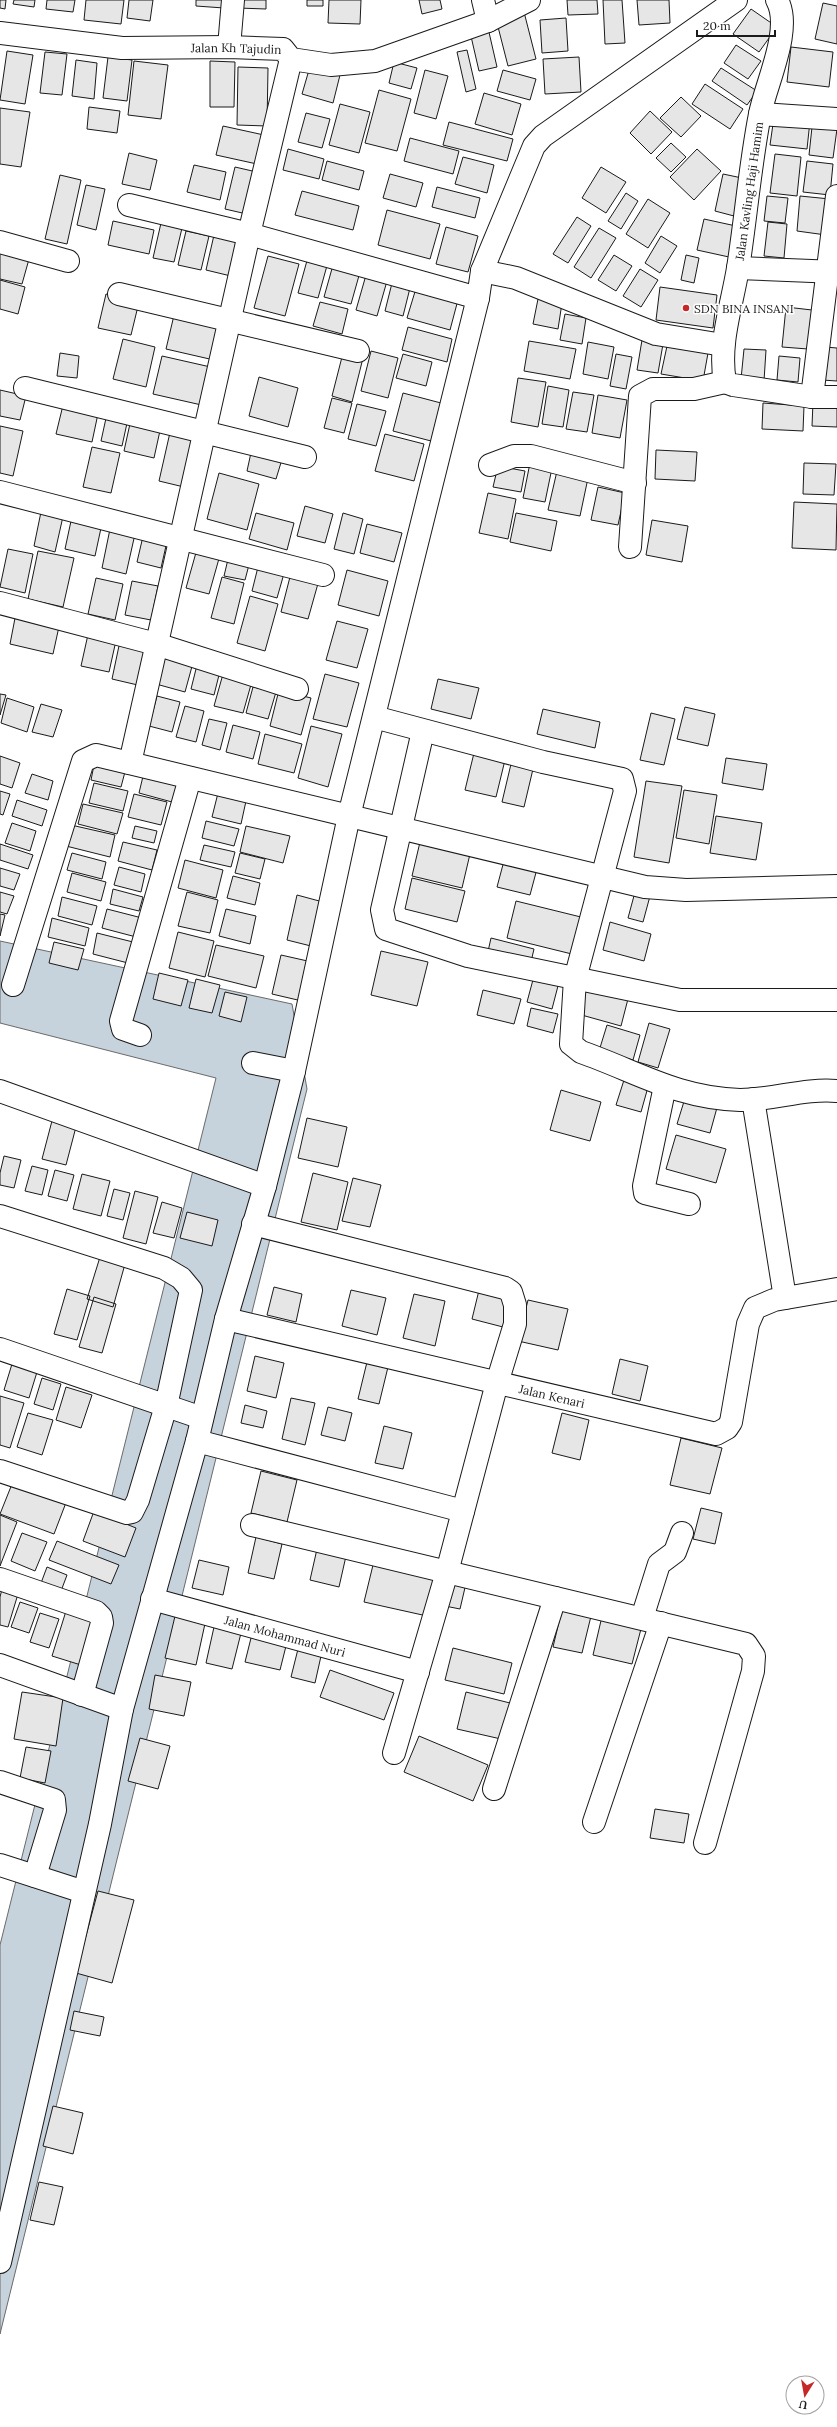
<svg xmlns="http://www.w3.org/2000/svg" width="837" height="2427" viewBox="0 0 837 2427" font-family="Lora,serif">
<rect width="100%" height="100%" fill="#fff"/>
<path fill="#c6d2dc" stroke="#6a6a6a" d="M 0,941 L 292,1004 L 307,1089 L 0,2334 L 0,1945 L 216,1078 L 0,1023 Z"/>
<path fill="#e6e6e6" stroke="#1a1a1a" d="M 0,0 L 6,0 L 5,9 L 0,8 Z
M 14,0 L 35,0 L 34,7 L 13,4 Z
M 47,0 L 75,0 L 73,12 L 46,9 Z
M 86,0 L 124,0 L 121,24 L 84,20 Z
M 129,0 L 153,0 L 150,21 L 127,18 Z
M 196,0 L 224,0 L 224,8 L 196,6 Z
M 239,0 L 266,0 L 266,9 L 238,8 Z
M 307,0 L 323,0 L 323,6 L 307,6 Z
M 329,0 L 361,0 L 360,24 L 328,23 Z
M 419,0 L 440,0 L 442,9 L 422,14 Z
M 567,0 L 597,0 L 598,14 L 568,15 Z
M 603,0 L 622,0 L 625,43 L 605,44 Z
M 637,0 L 669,0 L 670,23 L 639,25 Z
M 823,3 L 837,6 L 837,44 L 815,39 Z
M 751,9 L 777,27 L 759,52 L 733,34 Z
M 524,12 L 536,59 L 508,66 L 496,19 Z
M 566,18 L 568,51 L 542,53 L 540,20 Z
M 488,28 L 497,67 L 479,71 L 470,32 Z
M 736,45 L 761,61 L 748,79 L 724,63 Z
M 791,47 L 833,52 L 829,87 L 787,82 Z
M 467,50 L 476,89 L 466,92 L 457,52 Z
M 7,51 L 33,55 L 25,104 L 0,100 Z
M 45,52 L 67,54 L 62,95 L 40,93 Z
M 108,57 L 132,60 L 127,101 L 103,98 Z
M 579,57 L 581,92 L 545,94 L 543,59 Z
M 76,60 L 97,63 L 94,99 L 72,96 Z
M 134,61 L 168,65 L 161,119 L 128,115 Z
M 210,61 L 235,62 L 234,107 L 210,107 Z
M 394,62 L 417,68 L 411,89 L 389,83 Z
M 311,63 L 341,71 L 333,103 L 302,94 Z
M 238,67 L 268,68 L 267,126 L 237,125 Z
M 721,68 L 757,91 L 747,105 L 712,81 Z
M 425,70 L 448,76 L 436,119 L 414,113 Z
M 503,70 L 536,79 L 530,100 L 497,91 Z
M 705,84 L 743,109 L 730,129 L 692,104 Z
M 379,90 L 411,99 L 397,151 L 365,143 Z
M 484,93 L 521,104 L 512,135 L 475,124 Z
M 681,97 L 701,116 L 681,137 L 660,118 Z
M 340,104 L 370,112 L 359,153 L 329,145 Z
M 89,107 L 120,111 L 117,133 L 87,129 Z
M 0,108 L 30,112 L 21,167 L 0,164 Z
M 650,111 L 672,132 L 651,154 L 630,133 Z
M 306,113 L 330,119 L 322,148 L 298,142 Z
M 774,117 L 810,121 L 807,149 L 770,145 Z
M 449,122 L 513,139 L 507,161 L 443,145 Z
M 223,126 L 264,135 L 257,164 L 216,155 Z
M 812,127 L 837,129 L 833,158 L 809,155 Z
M 410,138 L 459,151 L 453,174 L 404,161 Z
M 671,143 L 686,157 L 671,172 L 656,158 Z
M 288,149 L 324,159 L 319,179 L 283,170 Z
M 697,149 L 721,171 L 694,200 L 670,177 Z
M 129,153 L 157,160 L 150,190 L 122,184 Z
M 775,154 L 801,157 L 797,196 L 770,193 Z
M 463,157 L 494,165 L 487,193 L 455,184 Z
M 327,161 L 364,171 L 359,190 L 322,180 Z
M 807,161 L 833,164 L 830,195 L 803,192 Z
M 194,165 L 226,172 L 220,200 L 187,192 Z
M 235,167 L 261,173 L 251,215 L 225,209 Z
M 601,167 L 626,182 L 606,213 L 582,198 Z
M 390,174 L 423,183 L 416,207 L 383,198 Z
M 723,174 L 742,178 L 734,216 L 715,211 Z
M 60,175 L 81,180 L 67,244 L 45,239 Z
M 86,185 L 105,189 L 96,230 L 77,225 Z
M 437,187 L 480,198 L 475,218 L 432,207 Z
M 302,191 L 359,206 L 353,230 L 295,215 Z
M 626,193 L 638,201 L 621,229 L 608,221 Z
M 767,196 L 788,198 L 785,223 L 764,221 Z
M 800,196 L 830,199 L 826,235 L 797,231 Z
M 648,199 L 670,213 L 648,248 L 626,234 Z
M 387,210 L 440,224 L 430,259 L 378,245 Z
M 577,217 L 591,226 L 568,263 L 553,254 Z
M 704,219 L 736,226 L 729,257 L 697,250 Z
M 113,221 L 154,230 L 149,254 L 108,245 Z
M 768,222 L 787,224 L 784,258 L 764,256 Z
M 161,223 L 182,228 L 174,262 L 153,258 Z
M 446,227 L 478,236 L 468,272 L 436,264 Z
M 599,228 L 616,238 L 591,278 L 574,267 Z
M 186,231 L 209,236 L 201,270 L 178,265 Z
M 214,235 L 243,241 L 235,277 L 206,270 Z
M 661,236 L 677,246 L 660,273 L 645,263 Z
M 0,244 L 31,252 L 22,284 L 0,279 Z
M 614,255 L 632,266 L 616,291 L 598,280 Z
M 686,255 L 699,258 L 694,283 L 681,280 Z
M 268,256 L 299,264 L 285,316 L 254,308 Z
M 308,257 L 328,262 L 318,298 L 298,293 Z
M 333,265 L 360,272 L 351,304 L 324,297 Z
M 640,269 L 658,280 L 641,307 L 623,296 Z
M 366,275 L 387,281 L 377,316 L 356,310 Z
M 0,280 L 25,287 L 18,314 L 0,309 Z
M 392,283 L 410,288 L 403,316 L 385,311 Z
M 417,285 L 459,296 L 450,330 L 407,318 Z
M 660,287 L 717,295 L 713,328 L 656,320 Z
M 106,294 L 139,302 L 131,335 L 98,328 Z
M 538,299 L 562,303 L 558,329 L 533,324 Z
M 320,302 L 348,309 L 342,334 L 313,326 Z
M 786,307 L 812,310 L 808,349 L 782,347 Z
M 175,311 L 222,322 L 214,360 L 166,349 Z
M 565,314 L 586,318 L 582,344 L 560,340 Z
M 408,327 L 452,339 L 447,362 L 402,350 Z
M 123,339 L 155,347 L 146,387 L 113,379 Z
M 642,340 L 663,344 L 658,373 L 637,370 Z
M 529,341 L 576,349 L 570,379 L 524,371 Z
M 588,342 L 614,347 L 608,379 L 583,374 Z
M 667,346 L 708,353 L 703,381 L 661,374 Z
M 825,347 L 837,348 L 837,381 L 822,380 Z
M 744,349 L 766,350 L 764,381 L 741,379 Z
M 371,351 L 398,358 L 388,398 L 361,391 Z
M 60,353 L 79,356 L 77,378 L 57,376 Z
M 343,353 L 363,358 L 352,402 L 332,396 Z
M 403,354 L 432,362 L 426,386 L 396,378 Z
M 616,354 L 632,357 L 626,389 L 610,386 Z
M 162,356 L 215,368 L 206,406 L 153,394 Z
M 779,356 L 800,358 L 798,382 L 777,380 Z
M 259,377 L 298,388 L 288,427 L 249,416 Z
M 518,378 L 546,382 L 538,427 L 511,422 Z
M 548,386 L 569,390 L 563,427 L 542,424 Z
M 0,390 L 26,396 L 20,420 L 0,416 Z
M 573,392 L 594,395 L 587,432 L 566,429 Z
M 403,393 L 441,403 L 431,441 L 393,431 Z
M 598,395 L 627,400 L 620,438 L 592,433 Z
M 332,398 L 352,403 L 344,433 L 324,428 Z
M 64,401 L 99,409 L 92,442 L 56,434 Z
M 813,402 L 837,403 L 837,427 L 812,426 Z
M 763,403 L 804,406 L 803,431 L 762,429 Z
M 357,404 L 386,411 L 376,446 L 348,439 Z
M 108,409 L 129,414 L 122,446 L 101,441 Z
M 131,419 L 161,426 L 154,458 L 124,451 Z
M 0,426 L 23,431 L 13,476 L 0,473 Z
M 171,428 L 196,434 L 184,487 L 159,481 Z
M 385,434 L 424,444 L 414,481 L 375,471 Z
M 92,447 L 120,453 L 111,493 L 83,487 Z
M 252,448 L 283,456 L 276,479 L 247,471 Z
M 656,450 L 697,452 L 695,481 L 655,479 Z
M 530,463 L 552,468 L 545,502 L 523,498 Z
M 804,463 L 836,464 L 834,495 L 803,494 Z
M 498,466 L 525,471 L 521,492 L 493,487 Z
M 557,471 L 588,478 L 580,516 L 548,510 Z
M 219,473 L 259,484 L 247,530 L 207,519 Z
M 598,487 L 625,493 L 618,525 L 591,520 Z
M 488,493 L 516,499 L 508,539 L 479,533 Z
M 794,502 L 837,504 L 836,550 L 792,548 Z
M 305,506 L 333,514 L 325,543 L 297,536 Z
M 42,507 L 64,512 L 55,552 L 34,546 Z
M 256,513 L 294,523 L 287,550 L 249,539 Z
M 343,513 L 363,519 L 354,554 L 334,549 Z
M 516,513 L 557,521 L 551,551 L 510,542 Z
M 652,520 L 688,526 L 682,562 L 646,555 Z
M 71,521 L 101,528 L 95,556 L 65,549 Z
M 367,524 L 402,533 L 394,562 L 360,553 Z
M 110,529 L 135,534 L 126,574 L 102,568 Z
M 144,532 L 168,537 L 161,568 L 137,562 Z
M 8,549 L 33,554 L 25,593 L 0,587 Z
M 197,549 L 220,555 L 209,594 L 186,588 Z
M 38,551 L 74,558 L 63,607 L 28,599 Z
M 229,555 L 250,561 L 245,580 L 224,576 Z
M 259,563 L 285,570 L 277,598 L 252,591 Z
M 347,570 L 388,581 L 379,616 L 338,605 Z
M 291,573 L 319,580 L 308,619 L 281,612 Z
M 222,577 L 244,583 L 234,624 L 211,618 Z
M 96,578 L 123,584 L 115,620 L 88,614 Z
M 132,581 L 158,586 L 151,620 L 125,615 Z
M 250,596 L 278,604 L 265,651 L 237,643 Z
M 16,613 L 60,622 L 53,654 L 10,644 Z
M 337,621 L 368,629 L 357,668 L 326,660 Z
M 89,630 L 117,636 L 109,672 L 81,666 Z
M 120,641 L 150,648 L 142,686 L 112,679 Z
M 165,651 L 194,659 L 185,692 L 156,684 Z
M 197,665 L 220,671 L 214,695 L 191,689 Z
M 223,674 L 252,681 L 243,713 L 214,706 Z
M 325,674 L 359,683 L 347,727 L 313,719 Z
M 438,679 L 479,688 L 471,719 L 431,709 Z
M 253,687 L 276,692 L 268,719 L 246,713 Z
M 279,690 L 311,698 L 301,735 L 270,726 Z
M 0,694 L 6,695 L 0,715 Z
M 157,696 L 180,702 L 172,732 L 149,726 Z
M 7,698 L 34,707 L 27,732 L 1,723 Z
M 41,704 L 62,710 L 53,737 L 32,732 Z
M 185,706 L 204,711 L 196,742 L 176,737 Z
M 685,707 L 715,714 L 708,746 L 677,739 Z
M 543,709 L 600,722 L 595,748 L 537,734 Z
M 651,713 L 675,719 L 664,765 L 640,760 Z
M 209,719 L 227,723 L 220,750 L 202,745 Z
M 233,725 L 260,732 L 253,759 L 226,752 Z
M 311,726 L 342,734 L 328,787 L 298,778 Z
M 265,734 L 302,744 L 294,773 L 258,764 Z
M 474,753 L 505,760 L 496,797 L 465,790 Z
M 0,756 L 20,763 L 12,788 L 0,784 Z
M 726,758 L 767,764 L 763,790 L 722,783 Z
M 95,760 L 126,768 L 121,787 L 91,780 Z
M 511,764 L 533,769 L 524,807 L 502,802 Z
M 144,772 L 178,781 L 172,802 L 139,793 Z
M 32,774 L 53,781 L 48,800 L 25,793 Z
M 646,781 L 682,786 L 669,863 L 634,857 Z
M 94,783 L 128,791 L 123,811 L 89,803 Z
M 684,790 L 717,795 L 709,844 L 676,838 Z
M 0,791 L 10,794 L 3,815 L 0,814 Z
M 218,793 L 246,801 L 241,824 L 212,817 Z
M 134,794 L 167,802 L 161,825 L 128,817 Z
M 17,800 L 47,810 L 42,826 L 12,816 Z
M 83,804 L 123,813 L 117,834 L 78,824 Z
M 716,816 L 762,823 L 756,860 L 710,853 Z
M 206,821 L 239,829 L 234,846 L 202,838 Z
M 12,823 L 36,831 L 30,851 L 5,843 Z
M 71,825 L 115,835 L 110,857 L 66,846 Z
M 135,826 L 157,831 L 154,843 L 132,838 Z
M 246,826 L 290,836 L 283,863 L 240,852 Z
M 123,842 L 157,850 L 152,870 L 118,861 Z
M 420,842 L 470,854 L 462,888 L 412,876 Z
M 0,844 L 33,855 L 28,869 L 0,860 Z
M 204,845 L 235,852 L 231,867 L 200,860 Z
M 72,853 L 106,862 L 102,879 L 67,870 Z
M 240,853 L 265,859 L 260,879 L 235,873 Z
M 505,857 L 538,865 L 530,895 L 497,887 Z
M 185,860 L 223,870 L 216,898 L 178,888 Z
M 119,867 L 145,874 L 141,892 L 114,885 Z
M 0,868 L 20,874 L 14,890 L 0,886 Z
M 72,873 L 106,882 L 101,901 L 67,892 Z
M 233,876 L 260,883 L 255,905 L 227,898 Z
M 412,878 L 465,891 L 457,922 L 405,909 Z
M 113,889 L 143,897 L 139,911 L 110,904 Z
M 0,892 L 14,896 L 7,914 L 0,912 Z
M 187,892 L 218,900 L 210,933 L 178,926 Z
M 635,892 L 650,896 L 643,922 L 628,918 Z
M 297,895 L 323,902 L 311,946 L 287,940 Z
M 62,897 L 97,906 L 92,925 L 58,916 Z
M 516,901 L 589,919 L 580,956 L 507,938 Z
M 107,909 L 146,919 L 140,938 L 102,928 Z
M 226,909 L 256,916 L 250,944 L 219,936 Z
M 0,914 L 5,915 L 0,936 Z
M 52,918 L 89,928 L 85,946 L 48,937 Z
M 610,922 L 651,934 L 644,961 L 603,950 Z
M 178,932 L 214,941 L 205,977 L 169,968 Z
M 97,933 L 133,942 L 128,963 L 93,954 Z
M 491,938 L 534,949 L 530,966 L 487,956 Z
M 54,942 L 84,949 L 78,970 L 49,963 Z
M 216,945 L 264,956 L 256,988 L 208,976 Z
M 381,951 L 428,962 L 417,1006 L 371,995 Z
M 281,955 L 312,962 L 302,1001 L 272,994 Z
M 159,973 L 188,980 L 181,1006 L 153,999 Z
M 534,976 L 559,982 L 552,1009 L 527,1002 Z
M 196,979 L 220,985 L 212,1013 L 189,1008 Z
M 586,983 L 629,995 L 621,1026 L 578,1014 Z
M 483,990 L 521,999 L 514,1024 L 477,1015 Z
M 225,992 L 247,997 L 241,1022 L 219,1016 Z
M 531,1008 L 558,1014 L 553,1033 L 527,1026 Z
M 649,1023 L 670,1029 L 658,1068 L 638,1062 Z
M 607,1025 L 640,1035 L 633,1060 L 599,1051 Z
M 624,1080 L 648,1087 L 641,1112 L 616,1105 Z
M 561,1090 L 601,1102 L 590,1141 L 550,1130 Z
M 686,1095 L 718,1104 L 710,1133 L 677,1124 Z
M 53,1117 L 77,1123 L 66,1165 L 42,1159 Z
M 307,1118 L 347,1127 L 338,1167 L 298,1158 Z
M 676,1135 L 726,1149 L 716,1183 L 666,1169 Z
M 4,1156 L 21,1160 L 14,1188 L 0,1185 L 0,1173 Z
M 32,1166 L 48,1170 L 42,1195 L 25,1191 Z
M 55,1170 L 74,1175 L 67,1201 L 48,1196 Z
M 313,1173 L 348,1182 L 337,1230 L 301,1222 Z
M 82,1174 L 110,1181 L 101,1216 L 73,1209 Z
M 353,1178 L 381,1185 L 370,1227 L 342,1221 Z
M 114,1189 L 130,1193 L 123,1220 L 107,1216 Z
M 135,1191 L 158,1197 L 146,1244 L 123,1238 Z
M 162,1202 L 182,1208 L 174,1238 L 153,1233 Z
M 187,1212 L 218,1220 L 212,1246 L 180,1238 Z
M 100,1257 L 125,1264 L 113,1307 L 87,1299 Z
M 480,1286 L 510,1294 L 503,1327 L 472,1319 Z
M 274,1287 L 302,1294 L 296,1322 L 267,1315 Z
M 67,1289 L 90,1296 L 77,1340 L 54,1334 Z
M 351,1290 L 386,1298 L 377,1335 L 342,1326 Z
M 414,1294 L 445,1301 L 435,1346 L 403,1338 Z
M 94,1297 L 116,1304 L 102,1353 L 79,1347 Z
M 528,1300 L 568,1309 L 558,1350 L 518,1341 Z
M 255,1356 L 284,1363 L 276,1398 L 247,1391 Z
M 620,1359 L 648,1366 L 640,1401 L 612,1394 Z
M 367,1362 L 388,1367 L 379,1404 L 358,1399 Z
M 12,1364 L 37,1372 L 29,1398 L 4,1390 Z
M 42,1378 L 61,1384 L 53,1410 L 34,1404 Z
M 66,1387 L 92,1395 L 81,1428 L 56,1420 Z
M 0,1396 L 24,1403 L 10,1448 L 0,1445 Z
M 291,1398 L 315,1403 L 305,1445 L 282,1439 Z
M 245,1405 L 267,1411 L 263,1428 L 241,1423 Z
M 328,1407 L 352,1413 L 345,1441 L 321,1435 Z
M 28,1413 L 53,1420 L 42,1455 L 17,1447 Z
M 562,1413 L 589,1420 L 580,1460 L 552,1453 Z
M 384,1426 L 412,1433 L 403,1469 L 375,1463 Z
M 681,1438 L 722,1448 L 710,1494 L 670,1485 Z
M 261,1471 L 297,1480 L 287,1522 L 251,1513 Z
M 14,1479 L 67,1500 L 54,1534 L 0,1514 Z
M 701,1508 L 722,1513 L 715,1544 L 693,1539 Z
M 94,1511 L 136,1528 L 125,1557 L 83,1541 Z
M 0,1515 L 17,1522 L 0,1566 Z
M 22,1533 L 47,1542 L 35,1571 L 11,1561 Z
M 256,1537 L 282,1544 L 274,1579 L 248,1573 Z
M 57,1541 L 119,1565 L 111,1584 L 49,1560 Z
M 317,1549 L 346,1556 L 339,1587 L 310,1580 Z
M 199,1560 L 229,1567 L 223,1595 L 192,1588 Z
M 373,1565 L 435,1580 L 427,1616 L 364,1602 Z
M 47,1567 L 67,1575 L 61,1591 L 41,1583 Z
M 448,1574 L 467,1579 L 460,1609 L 440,1605 Z
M 2,1589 L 18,1594 L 8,1627 L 0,1625 L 0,1597 Z
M 20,1602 L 38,1608 L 29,1633 L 11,1627 Z
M 563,1605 L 592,1612 L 582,1653 L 553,1647 Z
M 66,1611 L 96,1621 L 81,1665 L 52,1656 Z
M 176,1612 L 206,1619 L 196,1665 L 165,1658 Z
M 603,1612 L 643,1621 L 632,1664 L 593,1655 Z
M 40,1613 L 59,1619 L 49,1648 L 30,1642 Z
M 214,1627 L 241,1633 L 232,1669 L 206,1663 Z
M 252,1634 L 287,1642 L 280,1670 L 245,1662 Z
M 300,1641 L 323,1647 L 315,1683 L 291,1677 Z
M 453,1648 L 512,1663 L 504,1694 L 445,1680 Z
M 330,1670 L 394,1693 L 384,1720 L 320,1697 Z
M 155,1675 L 191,1682 L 184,1716 L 149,1709 Z
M 22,1692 L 63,1698 L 56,1746 L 14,1739 Z
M 466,1692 L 510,1703 L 501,1739 L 457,1729 Z
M 419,1736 L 488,1765 L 473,1801 L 404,1772 Z
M 140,1738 L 170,1746 L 158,1789 L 128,1781 Z
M 26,1747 L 51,1751 L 45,1783 L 20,1778 Z
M 655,1809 L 689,1814 L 684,1843 L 650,1838 Z
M 98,1891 L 134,1900 L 112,1983 L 76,1973 Z
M 74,2011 L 104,2017 L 100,2036 L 70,2030 Z
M 53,2106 L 83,2113 L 73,2154 L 43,2146 Z
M 39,2182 L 63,2187 L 54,2225 L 30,2220 Z"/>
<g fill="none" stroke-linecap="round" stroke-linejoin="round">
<defs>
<g id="minor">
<path d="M 483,0 L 488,21"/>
<path d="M 777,0 C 793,29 766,83 760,114 C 750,165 746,217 738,268 C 732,305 718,344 725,382 L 733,385 L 812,397 L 837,397"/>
<path id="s1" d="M 0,33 L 122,48 L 229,47 L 283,49 L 291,59 L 331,65 L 375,61 L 488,21 L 529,0"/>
<path d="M 229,47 L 233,0"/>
<path d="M 760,114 L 837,119"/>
<path d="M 129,205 L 249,234 L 478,298"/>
<path d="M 0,242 L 68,261"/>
<path d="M 738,268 L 837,272"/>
<path d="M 482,271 L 516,278 L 656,334 L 723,345"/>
<path d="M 119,294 L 358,351"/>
<path d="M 25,388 L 305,457"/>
<path d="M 812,397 L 837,196"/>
<path d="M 490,465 L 514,456 L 531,456 L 635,483"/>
<path d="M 0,492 L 323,575"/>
<path d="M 630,547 L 640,396 L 653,389 L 694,389 L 725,382"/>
<path d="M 0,603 L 156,644 L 297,689"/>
<path d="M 374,717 L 543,762 L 622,779 L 625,791 L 575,979 L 571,1044 L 581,1052 C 638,1072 677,1098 740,1100 C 773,1100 805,1088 837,1091"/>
<path d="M 423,731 L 382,910 L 386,929 L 468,956 L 680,1000 L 837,1000"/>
<path d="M 130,763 L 249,234 L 291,59"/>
<path d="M 13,985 L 83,761 L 96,755 L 645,887 L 686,890 L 837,886"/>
<path d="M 140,1035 L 123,1029 L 121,1021 L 190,778"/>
<path d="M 253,1063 L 294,1071"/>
<path d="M 665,1086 L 644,1186 L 645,1193 L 689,1204"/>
<path d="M 0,1091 L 265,1186"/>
<path d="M 753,1099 L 785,1298"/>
<path d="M 0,1216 L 164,1268 L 181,1278 L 191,1290 L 166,1406 L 138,1500 L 132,1512 L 127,1513 L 0,1471"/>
<path d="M 253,1224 L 505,1288 L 511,1292 L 515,1305 L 515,1324 L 497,1383 L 447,1572 L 394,1753"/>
<path id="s2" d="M 226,1319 L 716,1434 L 727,1428 L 731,1422 L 748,1324 L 755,1308 L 774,1300 L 837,1289"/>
<path d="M 0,1349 L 202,1418"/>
<path d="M 197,1441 L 463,1511"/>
<path d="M 252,1525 L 746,1644 L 754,1656 L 753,1671 L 705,1843"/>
<path d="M 0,1579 L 96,1612 L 101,1617 L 102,1623 L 82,1695"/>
<path id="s3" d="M 152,1599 L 418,1672"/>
<path d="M 642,1618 L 659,1564 L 675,1552 L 682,1533"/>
<path d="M 0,1665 L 122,1709"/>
<path d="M 0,1782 L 54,1800 L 55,1810 L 35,1876"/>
<path d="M 494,1789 L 555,1598"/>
<path d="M 594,1822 L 661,1623"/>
<path d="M 0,1865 L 84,1892"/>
<path d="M 0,2262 L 100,1824 L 122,1709 L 197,1441 L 226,1319 L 265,1186 L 294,1071 L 349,816 L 478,298 L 482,271 L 534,146 L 543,136 L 736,0"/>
</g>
</defs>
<use href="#minor" stroke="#1a1a1a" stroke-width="24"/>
<use href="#minor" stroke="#fff" stroke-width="22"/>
</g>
<circle fill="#c62828" stroke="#fff" stroke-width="1.5" cx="686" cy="308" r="4"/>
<g text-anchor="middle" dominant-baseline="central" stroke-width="3" stroke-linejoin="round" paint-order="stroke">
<g font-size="12" fill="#1a1a1a" stroke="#fff">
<text stroke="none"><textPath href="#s1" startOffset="237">Jalan Kh Tajudin</textPath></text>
<text transform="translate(749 191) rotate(-82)">Jalan Kavling Haji Hamim</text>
<text stroke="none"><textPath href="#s2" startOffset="335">Jalan Kenari</textPath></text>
<text stroke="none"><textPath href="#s3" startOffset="138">Jalan Mohammad Nuri</textPath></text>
</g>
<g font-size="12" fill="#1a1a1a" stroke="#fff" text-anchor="start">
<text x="694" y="308">SDN BINA INSANI</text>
</g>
</g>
<g transform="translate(805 2395) rotate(191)"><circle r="19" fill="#ffffff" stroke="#a3a3a3"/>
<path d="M0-3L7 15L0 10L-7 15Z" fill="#c62828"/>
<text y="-6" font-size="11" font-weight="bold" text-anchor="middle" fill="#1a1a1a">U</text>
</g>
<path d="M697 30v6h78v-6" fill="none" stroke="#1a1a1a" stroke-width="2"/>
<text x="703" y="30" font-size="12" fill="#1a1a1a" stroke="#ffffff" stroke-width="3" paint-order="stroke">20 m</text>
</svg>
